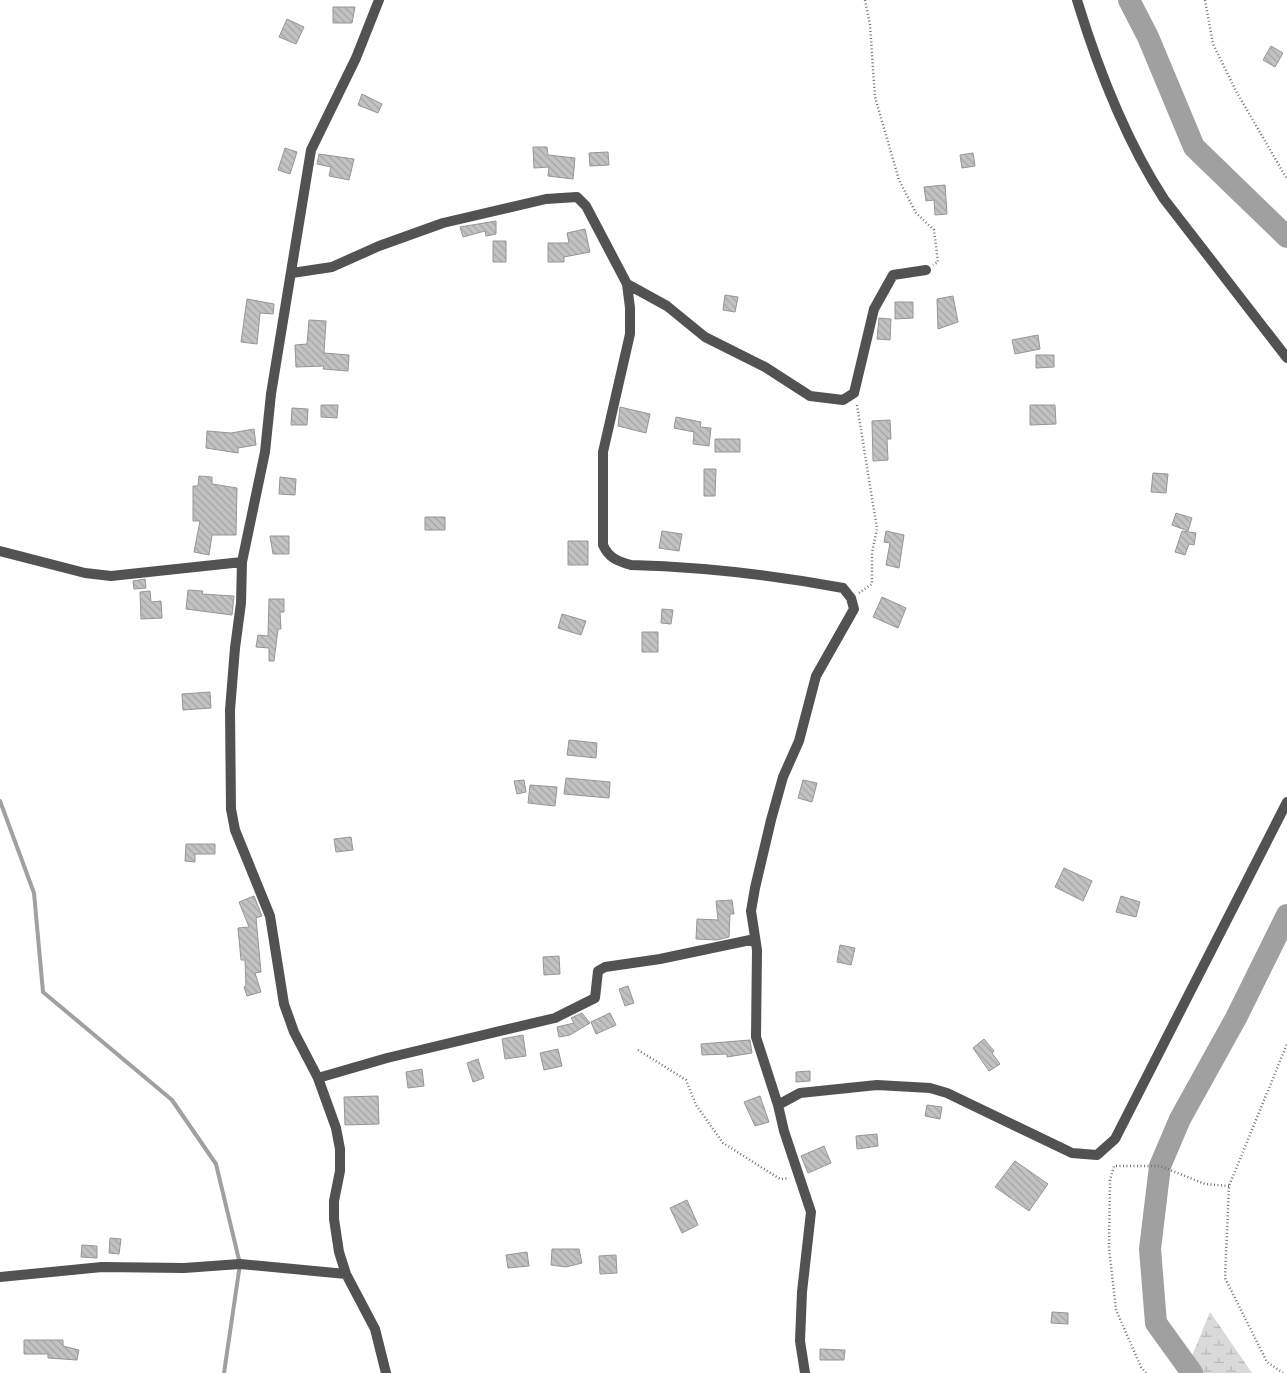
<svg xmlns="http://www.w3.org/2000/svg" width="1287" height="1373" viewBox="0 0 1287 1373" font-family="Figtree,sans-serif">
<defs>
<pattern id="wetland-marsh" width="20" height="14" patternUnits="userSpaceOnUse" patternTransform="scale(1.25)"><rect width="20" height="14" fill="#d9d9d9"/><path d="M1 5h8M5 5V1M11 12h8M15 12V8" fill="none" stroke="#b8b8b8"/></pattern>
<pattern id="building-back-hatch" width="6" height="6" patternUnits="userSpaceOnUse" patternTransform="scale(1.25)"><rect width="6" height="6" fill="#c2c2c2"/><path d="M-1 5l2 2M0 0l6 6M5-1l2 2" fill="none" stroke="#a5a5a5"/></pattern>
</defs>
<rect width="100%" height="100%" fill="#fff"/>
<path fill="url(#wetland-marsh)" d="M 1210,1312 L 1252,1373 L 1185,1373 Z"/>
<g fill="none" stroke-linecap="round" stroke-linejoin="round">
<path stroke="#a0a0a0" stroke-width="4" d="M 0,801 L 34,893 L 43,992 L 172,1100 L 216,1164 L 240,1264 L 224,1373"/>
<path stroke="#a0a0a0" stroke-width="22" d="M 1129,0 L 1148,37 L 1194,147 L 1287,237
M 1192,1373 L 1156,1323 L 1150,1249 L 1160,1166 L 1180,1119 L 1236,1018 L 1287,915"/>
</g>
<path fill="url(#building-back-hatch)" stroke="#969696" d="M 333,7 L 355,7 L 352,23 L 333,23 Z
M 287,19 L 304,27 L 296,44 L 279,37 Z
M 1271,46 L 1283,53 L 1275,67 L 1263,60 Z
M 362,94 L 382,104 L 378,113 L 358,105 Z
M 533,147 L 547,147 L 548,155 L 575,158 L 573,179 L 548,176 L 549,167 L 534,168 Z
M 285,148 L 297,152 L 290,174 L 278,170 Z
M 608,152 L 609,165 L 590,166 L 589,153 Z
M 973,153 L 975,166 L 962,168 L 960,155 Z
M 319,154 L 354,159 L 349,180 L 329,176 L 331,167 L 317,164 Z
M 945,185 L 947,214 L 935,215 L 934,200 L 926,201 L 924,187 Z
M 496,221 L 496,234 L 486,236 L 485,231 L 463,237 L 460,227 Z
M 585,229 L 590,252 L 564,257 L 564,262 L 548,262 L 548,243 L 569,243 L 567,233 Z
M 493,241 L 506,241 L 506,262 L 493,262 Z
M 725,295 L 738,297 L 735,312 L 723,310 Z
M 953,296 L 958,322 L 938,329 L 937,299 Z
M 247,299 L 274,304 L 273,314 L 260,313 L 257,344 L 241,342 Z
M 895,302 L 913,302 L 913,318 L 895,319 Z
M 879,318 L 891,319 L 890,340 L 877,339 Z
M 309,320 L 326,321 L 324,353 L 349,355 L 348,371 L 323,369 L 324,366 L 296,367 L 295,345 L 307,344 Z
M 1038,335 L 1040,349 L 1015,354 L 1012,340 Z
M 1036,355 L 1054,355 L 1054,367 L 1036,368 Z
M 321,405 L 338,405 L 337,418 L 321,417 Z
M 1030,405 L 1055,405 L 1056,424 L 1030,425 Z
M 620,407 L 650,414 L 646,433 L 618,426 Z
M 292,408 L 308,409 L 307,425 L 291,425 Z
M 676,417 L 701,422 L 700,427 L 711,428 L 709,446 L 693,444 L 694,432 L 674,428 Z
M 890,420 L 891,439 L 887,439 L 888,460 L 873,461 L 872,421 Z
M 254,429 L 256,445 L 238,448 L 238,453 L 206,448 L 207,431 L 231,433 Z
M 715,439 L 740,439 L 740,452 L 715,452 Z
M 704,469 L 716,469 L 715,496 L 704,496 Z
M 1153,473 L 1168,474 L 1166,493 L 1151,492 Z
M 199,476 L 212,477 L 212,484 L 237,488 L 236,535 L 212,535 L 209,555 L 194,552 L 200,521 L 193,521 L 193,486 L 198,486 Z
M 280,477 L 296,479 L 295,495 L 279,494 Z
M 1176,513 L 1192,518 L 1188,531 L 1172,525 Z
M 425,517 L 445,517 L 445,530 L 425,530 Z
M 662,531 L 682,534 L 679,551 L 659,548 Z
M 886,531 L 904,535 L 899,568 L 886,565 L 890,543 L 884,542 Z
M 1182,531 L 1196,533 L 1194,545 L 1189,544 L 1185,555 L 1175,552 Z
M 270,536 L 289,536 L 289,554 L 273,554 Z
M 568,541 L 588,541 L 588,565 L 568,565 Z
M 145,579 L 146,588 L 134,589 L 133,581 Z
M 188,590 L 203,591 L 202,594 L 234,596 L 232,615 L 186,609 Z
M 150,591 L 151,602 L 161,601 L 162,618 L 141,619 L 140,592 Z
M 882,597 L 906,608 L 898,628 L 873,617 Z
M 269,599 L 284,599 L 284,612 L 280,612 L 281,629 L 278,629 L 274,661 L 269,661 L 269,648 L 256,647 L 258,635 L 268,636 Z
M 662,609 L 673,610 L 671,624 L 661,623 Z
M 562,614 L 586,621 L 581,635 L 558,628 Z
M 642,632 L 658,632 L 658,652 L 642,652 Z
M 210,692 L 211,708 L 183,710 L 182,694 Z
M 569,740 L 597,743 L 596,758 L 567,755 Z
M 566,778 L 610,782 L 609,798 L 564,794 Z
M 524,780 L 526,792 L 517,794 L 514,781 Z
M 803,780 L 817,783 L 812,802 L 798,798 Z
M 530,785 L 557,787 L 555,806 L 528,803 Z
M 351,837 L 353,850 L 336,852 L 334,839 Z
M 186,844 L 215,844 L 215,854 L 195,854 L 195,862 L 185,861 Z
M 1064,868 L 1092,881 L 1083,901 L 1055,887 Z
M 254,896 L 262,916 L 256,918 L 261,972 L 255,973 L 261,992 L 247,996 L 244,987 L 246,986 L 245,960 L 241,960 L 238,928 L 249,927 L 239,902 Z
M 1121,896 L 1140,902 L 1136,917 L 1116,912 Z
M 732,900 L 734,914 L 730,914 L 729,937 L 717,940 L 696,939 L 697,919 L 718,920 L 716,901 Z
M 840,945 L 855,948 L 851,965 L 837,962 Z
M 559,956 L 560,974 L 544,975 L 543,957 Z
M 628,986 L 634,1003 L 625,1006 L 619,989 Z
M 582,1013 L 590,1023 L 570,1035 L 559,1037 L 557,1027 L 574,1023 L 571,1018 Z
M 610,1013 L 616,1025 L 596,1034 L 591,1022 Z
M 523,1035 L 526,1056 L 505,1059 L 502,1039 Z
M 984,1039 L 994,1051 L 992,1053 L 1000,1064 L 989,1071 L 973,1048 Z
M 750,1040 L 752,1053 L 727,1057 L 727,1054 L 702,1055 L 701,1044 Z
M 558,1049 L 562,1066 L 544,1070 L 540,1053 Z
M 478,1059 L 484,1078 L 473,1082 L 467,1063 Z
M 422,1069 L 424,1086 L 408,1088 L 406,1072 Z
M 810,1071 L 810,1081 L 796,1082 L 796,1072 Z
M 378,1096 L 379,1124 L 345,1125 L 344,1097 Z
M 760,1096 L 769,1122 L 755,1126 L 744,1102 Z
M 927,1105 L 942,1107 L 940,1119 L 925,1116 Z
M 877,1134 L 878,1146 L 857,1149 L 856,1136 Z
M 824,1146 L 831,1163 L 808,1173 L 801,1156 Z
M 1015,1161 L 1048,1184 L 1029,1211 L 995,1187 Z
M 687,1200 L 698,1225 L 682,1233 L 670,1208 Z
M 110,1238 L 121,1239 L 119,1254 L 109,1253 Z
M 82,1245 L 97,1246 L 97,1258 L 81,1257 Z
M 552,1249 L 579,1249 L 582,1263 L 566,1267 L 551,1265 Z
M 527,1252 L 529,1266 L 508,1268 L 506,1255 Z
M 616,1255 L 617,1273 L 600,1274 L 599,1256 Z
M 1052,1312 L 1068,1313 L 1068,1324 L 1051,1323 Z
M 24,1340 L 63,1340 L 63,1346 L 79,1350 L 77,1360 L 48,1358 L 48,1354 L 24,1354 Z
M 820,1349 L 845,1350 L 844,1360 L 820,1360 Z"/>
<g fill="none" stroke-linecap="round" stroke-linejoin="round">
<path stroke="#747474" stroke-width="2.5" stroke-dasharray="1 2.5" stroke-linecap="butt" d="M 865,0 L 870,25 L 875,97 L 899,180 L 916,213 L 934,230 L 938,262 L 933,265
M 1205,0 L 1213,44 L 1236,91 L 1287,179
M 857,405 L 877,529 L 872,553 L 872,584 L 859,593
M 638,1050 L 686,1080 L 696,1105 L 723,1143 L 780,1179 L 789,1178
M 1146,1373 L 1141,1367 L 1116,1310 L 1109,1248 L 1110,1180 L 1114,1166 L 1160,1166 L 1205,1184 L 1229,1186
M 1283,1373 L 1267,1362 L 1225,1278 L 1229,1186 L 1287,1044"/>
<path stroke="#525252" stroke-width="10" d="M 379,0 L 356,58 L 311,150 L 271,394 L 265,452 L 242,562 L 241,603 L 235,648 L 230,710 L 231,809 L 235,830 L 270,916 L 284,1004 L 294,1032 L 318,1078 L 336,1128 L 340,1149 L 340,1171 L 334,1201 L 334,1219 L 339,1252 L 346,1274 L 375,1329 L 386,1373
M 1077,0 C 1098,69 1125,139 1164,199 L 1287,358
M 292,273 L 332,267 L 379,246 L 443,223 L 546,199 L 577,197 L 586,206 L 627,284 L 630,308 L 630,334 L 603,452 L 603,545 C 609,558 617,561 631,565 C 701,567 774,575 843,588 L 851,598 L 854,609 L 816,676 L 799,741 L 783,777 L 771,820 L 755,888 L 751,911 L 757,950 L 756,1037 L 778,1105
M 627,284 L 667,306 L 705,337 L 765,367 L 810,396 L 843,400 L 854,393 L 874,309 L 893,275 L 926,270
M 0,551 L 85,573 L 111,576 L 242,562
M 318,1078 L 387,1058 L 555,1018 L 595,998 L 598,971 L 605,967 L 660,959 L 755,939
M 0,1277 L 102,1267 L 184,1268 L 240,1264 L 346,1274
M 805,1373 L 800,1341 L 802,1292 L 811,1212 L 784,1131 L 778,1105 L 800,1093 L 877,1085 L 930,1088 L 947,1093 L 1072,1153 L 1097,1155 L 1115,1139 L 1287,802"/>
</g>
</svg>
